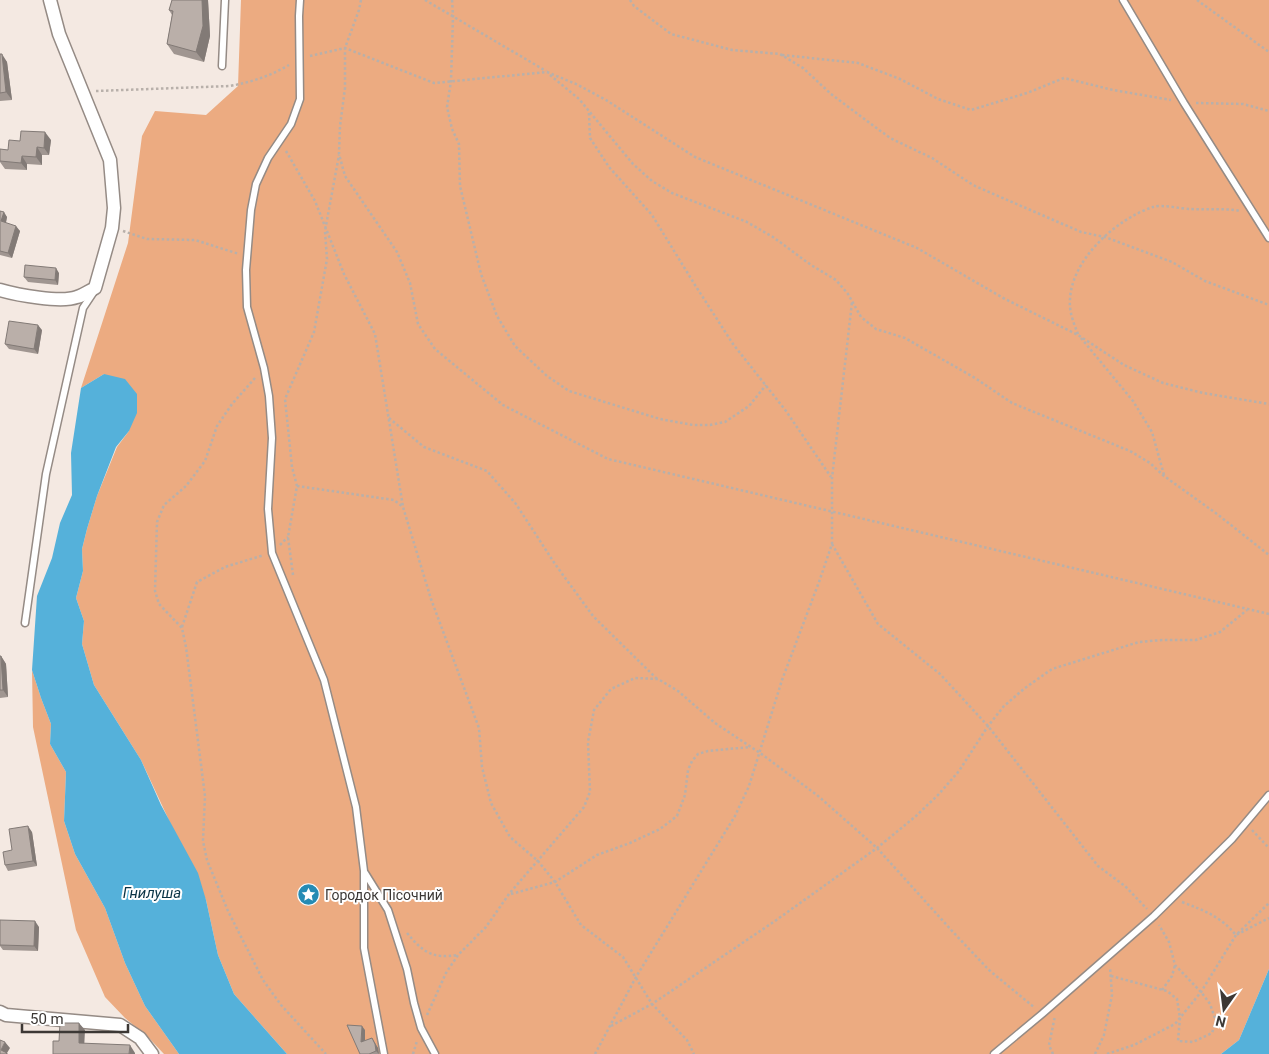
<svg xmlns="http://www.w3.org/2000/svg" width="1269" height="1054" viewBox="0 0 1269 1054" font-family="Roboto,sans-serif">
<rect width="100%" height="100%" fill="#f4e9e2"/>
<path fill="#ecab81" d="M 241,0 L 1269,0 L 1269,969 L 1239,1040 L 1221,1054 L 287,1054 L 234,994 L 218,955 L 206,900 L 141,760 L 94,685 L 82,644 L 84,621 L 76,598 L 83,571 L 82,549 L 87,529 L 97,496 L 117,447 L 129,431 L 104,374 L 81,388 L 128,243 L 142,136 L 155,111 L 206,115 L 238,86 Z
M 32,670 L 41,698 L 51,724 L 50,744 L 66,772 L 64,821 L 75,854 L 105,908 L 125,963 L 145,1006 L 179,1054 L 164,1054 L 149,1038 L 125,1018 L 105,997 L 76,930 L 33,727 Z"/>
<path fill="#55b1da" d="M 104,374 L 125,379 L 137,394 L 137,413 L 129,431 L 116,447 L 97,496 L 87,529 L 82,549 L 83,571 L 76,598 L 84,621 L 82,644 L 94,685 L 141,760 L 161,805 L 198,873 L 206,900 L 218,955 L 234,994 L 287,1054 L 179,1054 L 145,1006 L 125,963 L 105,908 L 75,854 L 64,821 L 66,772 L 50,744 L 51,724 L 41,698 L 32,670 L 37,596 L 52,558 L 60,523 L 72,495 L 71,453 L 81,388 Z
M 1269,969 L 1269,1054 L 1221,1054 L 1239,1040 Z"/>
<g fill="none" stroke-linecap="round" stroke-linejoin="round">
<defs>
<path id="lane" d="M 300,0 L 299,16 L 300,99 L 291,124 L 268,158 L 256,184 L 251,210 L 246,270 L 247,307 L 264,368 L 269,396 L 272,438 L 268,509 L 272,553 L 324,680 L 356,807 L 364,871 L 364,948 L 384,1054
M 1123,0 L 1184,103 L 1269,238
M 222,66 L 225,0
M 25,623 L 46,474 L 83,308 L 93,293
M 365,873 L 388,910 L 407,969 L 414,1003 L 421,1028 L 435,1054
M 994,1054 L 1042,1014 L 1154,916 L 1232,839 L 1269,795"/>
<path id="street" d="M 0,290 C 17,295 61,303 77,297 C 84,295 89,291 95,288 L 112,228 L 114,208 L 110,160 L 59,34 L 50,0
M 0,1012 L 6,1015 L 120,1025 L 140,1038 L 152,1054"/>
</defs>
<use href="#lane" stroke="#958b85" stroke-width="9"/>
<use href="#street" stroke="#958b85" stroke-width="15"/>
<path stroke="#b8b0aa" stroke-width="2.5" stroke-dasharray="2.5 2.5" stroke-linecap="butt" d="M 361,0 L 359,10 L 345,48 L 345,88 L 340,126 L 339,154 L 345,176 L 397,252 L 410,283 L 418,324 L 435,349 L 503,405 L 608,459 L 1269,614
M 425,0 L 546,71
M 452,0 L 453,16 L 451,81 L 447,107 L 452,129 L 459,144 L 460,186 L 481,274 L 497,316 L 515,346 L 547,376 L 569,391 L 660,419 L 693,425 L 710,425 L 725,422 L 749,406 L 766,385
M 630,0 L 634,6 L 671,34 L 732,50 L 780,54 L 803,68 L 831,94 L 890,138 L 932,158 L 973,185 L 1081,232 L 1105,237 L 1172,262 L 1205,281 L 1269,305
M 1197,0 L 1269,52
M 782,55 L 858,63 L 900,79 L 938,99 L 971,110 L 1027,93 L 1064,78 L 1113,90 L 1171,100
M 310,56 L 345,48 L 434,83 L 547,72 L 576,84 L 606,100 L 695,157 L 917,248 L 1005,299 L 1078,335 L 1124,365 L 1163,383 L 1203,393 L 1269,404
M 550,75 L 579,99 L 633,164 L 652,181 L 672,193 L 747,222 L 773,237 L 811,265 L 836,280 L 848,294 L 861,317 L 876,329 L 905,338 L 975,378 L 1012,403 L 1130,451 L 1150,463 L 1164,476 L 1217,514 L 1269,555
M 96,91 L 230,86 C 252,82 270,76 289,65
M 1196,103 L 1243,104 L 1269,111
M 589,113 L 590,138 L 609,167 L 652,215 L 695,285 L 733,344 L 786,411 L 831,477
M 286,151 L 315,201 L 344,274 L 375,334 L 403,507
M 123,231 L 147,239 L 195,240 L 239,254
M 1078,334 C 1074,324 1069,312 1070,300 C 1071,260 1116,219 1153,207 C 1163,204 1180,209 1191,209 C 1208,210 1225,208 1241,211
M 1081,338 L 1133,401 L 1152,432 L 1164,475
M 255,378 L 232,404 L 217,426 L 205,461 L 186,486 L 164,505 L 157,522 L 155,591 L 159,604 L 182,628 L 186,647 L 205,796 L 203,841 L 207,860 L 228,911 L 263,980 L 281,1005 L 326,1054
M 389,418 L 424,447 L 487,471 L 516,504 L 555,564 L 593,616 L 657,679
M 297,486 L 394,500 L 403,507 L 431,599 L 479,728 L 482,767 L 491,803 L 510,837 L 538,861 L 555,882 L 581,925 L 623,957 L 652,1004 L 687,1040 L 694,1054
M 832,544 L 878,624 L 940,674 L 988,726 L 1098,866 L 1125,886 L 1147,909
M 280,545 L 288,537
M 293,575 L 288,537 L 297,486 L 292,467 L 285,399 L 314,332 L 327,259 L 325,231 L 339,155
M 182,627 L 197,582 L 225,567 L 264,555
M 1252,830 L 1269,848
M 511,894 L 555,882 L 597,855 L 630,843 L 660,829 L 677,816 L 685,795 L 688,770 L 692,761 L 698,754 L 708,751 L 750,747
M 1182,902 C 1205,911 1220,916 1236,935 L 1269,918
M 407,933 C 423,952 432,959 458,955
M 1111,976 L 1167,991 L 1177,999 L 1180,1018 L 1178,1041 L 1193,1042 L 1212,1033 L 1216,1021 L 1210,1004 L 1201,992 L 1175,965 L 1169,942 L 1159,925
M 1162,990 L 1172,976 L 1175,965
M 427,1015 L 446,973 L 458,955 L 486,927 L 509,894 L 584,807 L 590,792 L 588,742 L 594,710 L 611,689 L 635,678 L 658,679 L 678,691 L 715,723 L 760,753 L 817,795 L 877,848 L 953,932 L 989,970 L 1035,1008
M 611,1026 L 652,1004 L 775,921 L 877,848 L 916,816 L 938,795 L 959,771 L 988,726 L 1004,706 L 1025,688 L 1052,669 L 1139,642 L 1162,640 L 1196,640 L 1220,632 L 1247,610
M 413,1054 L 417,1041
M 595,1054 L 636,977 L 735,816 L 749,786 L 782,680 L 819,582 L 832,544 L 832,478 L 852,302
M 1053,1054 L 1049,1045 L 1055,1016
M 1095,1054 L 1104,1035 L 1112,995 L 1110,967
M 1107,1054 L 1134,1045 L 1175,1024 L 1201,992 L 1236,935 L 1269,903"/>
<use href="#lane" stroke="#fff" stroke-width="6"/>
<use href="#street" stroke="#fff" stroke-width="12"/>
</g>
<path fill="#a09691" d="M 172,0 L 208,0 L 210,36 L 204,62 L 174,54 L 167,44 L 172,15 L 169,10 Z
M 0,54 L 7,62 L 12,100 L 0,101 Z
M 51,140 L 49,155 L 42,155 L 42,165 L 27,164 L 27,170 L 5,169 L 0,162 L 0,149 L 8,150 L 20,141 Z
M 0,211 L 7,217 L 6,223 L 20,231 L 12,258 L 0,255 Z
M 59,273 L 58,285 L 28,282 L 24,277 Z
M 42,330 L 38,354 L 9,349 L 5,344 Z
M 0,656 L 1,656 L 6,664 L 8,697 L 0,698 Z
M 32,832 L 37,866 L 8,871 L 5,865 L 12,850 Z
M 0,920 L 39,927 L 38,951 L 3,950 L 0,946 Z
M 365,1030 L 365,1041 L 372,1038 L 378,1048 L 379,1054 L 360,1054 Z"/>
<path fill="#827a76" d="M 202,0 L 208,0 L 210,36 L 204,62 L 196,52 Z
M 2,54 L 7,62 L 12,100 L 6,92 Z
M 45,132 L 51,140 L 49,155 L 44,148 Z
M 37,147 L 42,155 L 42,165 L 36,157 Z
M 22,156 L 27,164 L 27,170 L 21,163 Z
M 4,212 L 7,217 L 5,226 L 1,221 Z
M 16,226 L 20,231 L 12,258 L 8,253 Z
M 56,268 L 59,273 L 58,285 L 55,280 Z
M 38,325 L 42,330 L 38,354 L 34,349 Z
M 1,656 L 6,664 L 8,697 L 3,690 Z
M 28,826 L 32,832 L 37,866 L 33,861 Z
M 35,921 L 39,927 L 38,951 L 34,946 Z
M 79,1023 L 85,1030 L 84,1050 L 79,1043 Z
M 362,1026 L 365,1030 L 365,1047 L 361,1042 Z
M 372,1038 L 378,1048 L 379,1054 L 376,1051 Z
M 5,1042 L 10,1048 L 7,1053 L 8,1054 L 4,1054 L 1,1050 Z
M 130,1045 L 135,1053 L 135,1054 L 129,1054 Z"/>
<path fill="#baafa9" stroke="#827a76" d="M 172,0 L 202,0 L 203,26 L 196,52 L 167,44 L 173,11 L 169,10 Z
M 0,54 L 2,54 L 6,92 L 0,93 Z
M 21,131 L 45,132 L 44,148 L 37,147 L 36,157 L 22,156 L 21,163 L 0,161 L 0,149 L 8,150 L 9,140 L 20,141 Z
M 0,211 L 4,212 L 1,221 L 16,226 L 8,253 L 0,251 Z
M 25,265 L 56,268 L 55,280 L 24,277 Z
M 9,321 L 38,325 L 34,349 L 5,344 Z
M 0,656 L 1,656 L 3,690 L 0,690 Z
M 28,826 L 33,861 L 5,865 L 3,852 L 12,850 L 9,829 Z
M 0,920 L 35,921 L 34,946 L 0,945 Z
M 60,1023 L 79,1023 L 79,1043 L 130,1045 L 129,1054 L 53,1054 L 53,1041 L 59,1041 Z
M 347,1025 L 362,1026 L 361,1042 L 372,1038 L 375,1044 L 376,1051 L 369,1054 L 360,1054 Z
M 0,1040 L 5,1042 L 1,1050 L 7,1053 L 6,1054 L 0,1054 Z"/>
<defs>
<symbol id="sight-disc" viewBox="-11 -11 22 22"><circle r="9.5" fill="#258bb4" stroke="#fff"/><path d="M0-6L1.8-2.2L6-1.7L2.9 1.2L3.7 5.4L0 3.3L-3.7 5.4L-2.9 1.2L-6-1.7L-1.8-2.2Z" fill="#fff"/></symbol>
</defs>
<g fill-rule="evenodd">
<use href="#sight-disc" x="296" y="882" width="25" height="25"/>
</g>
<g text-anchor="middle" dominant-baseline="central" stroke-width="4" stroke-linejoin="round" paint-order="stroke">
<g font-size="14" fill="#3c3835" stroke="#fff" text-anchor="start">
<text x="325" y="895">Городок Пісочний</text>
</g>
<g font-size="15" font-style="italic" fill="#0a3446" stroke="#fff">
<text x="152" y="893">Гнилуша</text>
</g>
</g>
<g transform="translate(1224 1009) rotate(194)" stroke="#ffffff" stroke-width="4" paint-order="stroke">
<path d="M0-4L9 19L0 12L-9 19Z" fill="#3c3835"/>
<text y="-8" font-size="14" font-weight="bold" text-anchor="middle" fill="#3c3835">N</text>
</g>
<path d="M22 1024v8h106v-8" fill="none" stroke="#3c3835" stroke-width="2.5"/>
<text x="30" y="1024" font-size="15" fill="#3c3835" stroke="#ffffff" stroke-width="4" paint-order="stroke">50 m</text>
</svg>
